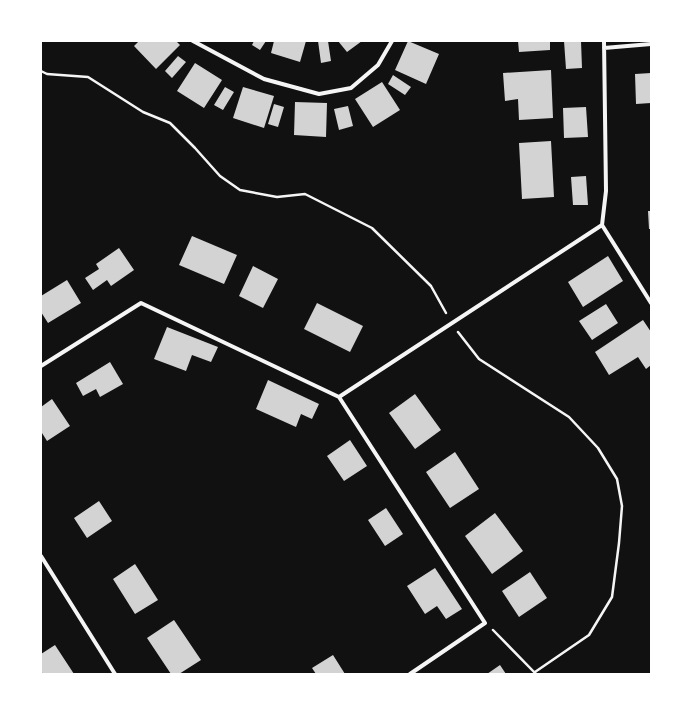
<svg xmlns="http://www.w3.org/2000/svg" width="692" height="715" viewBox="0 0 692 715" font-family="'IBM Plex Serif',serif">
<rect width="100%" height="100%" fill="#111"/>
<path fill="#d3d3d3" d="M 139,41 L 176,41 L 180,45 L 156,69 L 134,46 Z
M 254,41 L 266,41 L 260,50 L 252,45 Z
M 274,41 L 306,41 L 300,62 L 271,53 Z
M 318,41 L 328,41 L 331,61 L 321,63 Z
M 338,41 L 362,41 L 347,52 Z
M 408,41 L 439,54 L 426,84 L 395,70 Z
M 518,41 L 550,41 L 550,50 L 519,52 Z
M 564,41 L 581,41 L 582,68 L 566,69 Z
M 178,56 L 186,62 L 172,78 L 165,71 Z
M 195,63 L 222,80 L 204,108 L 177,91 Z
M 551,70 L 553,118 L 519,120 L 518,99 L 505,101 L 503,73 Z
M 651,73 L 651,103 L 636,104 L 635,74 Z
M 393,75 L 411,87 L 405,95 L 388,84 Z
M 382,82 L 400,110 L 373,127 L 355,99 Z
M 225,87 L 234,92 L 223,110 L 214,105 Z
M 243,87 L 274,96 L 264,128 L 233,118 Z
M 295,102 L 327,103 L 326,137 L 294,135 Z
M 274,104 L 284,107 L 278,127 L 268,124 Z
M 348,106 L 353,126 L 339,130 L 334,109 Z
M 586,107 L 588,137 L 564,138 L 563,108 Z
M 551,141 L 554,197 L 522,199 L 519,143 Z
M 586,176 L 588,205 L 573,205 L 571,177 Z
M 648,211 L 651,211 L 651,229 L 649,229 Z
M 192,236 L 237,255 L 224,284 L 179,265 Z
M 119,248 L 134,270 L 111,286 L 107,280 L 93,290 L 85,278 L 99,269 L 96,264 Z
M 608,256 L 623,281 L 583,307 L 568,282 Z
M 253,266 L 278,279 L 263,308 L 239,296 Z
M 67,280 L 81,303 L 48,323 L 41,312 L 41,296 Z
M 317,303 L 363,326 L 350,352 L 304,329 Z
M 606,304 L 618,323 L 592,340 L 579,321 Z
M 643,320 L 651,332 L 651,365 L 646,369 L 638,357 L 609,375 L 595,352 Z
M 167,327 L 218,347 L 211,362 L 192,355 L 186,371 L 154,359 Z
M 110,362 L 123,384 L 100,397 L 96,389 L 83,396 L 76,383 Z
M 268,380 L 319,404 L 312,419 L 301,414 L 296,427 L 256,409 Z
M 415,394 L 441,430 L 415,449 L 389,413 Z
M 52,399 L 70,426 L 47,441 L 42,433 L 41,434 L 41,407 Z
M 350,440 L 367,466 L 344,481 L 327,456 Z
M 455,452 L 479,489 L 450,508 L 426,472 Z
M 99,501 L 112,521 L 87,538 L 74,518 Z
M 386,508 L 403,534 L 385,546 L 368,520 Z
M 495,513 L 523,551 L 492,574 L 465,536 Z
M 135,564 L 158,600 L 135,614 L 113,579 Z
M 435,568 L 462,609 L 446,619 L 437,606 L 425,614 L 407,586 Z
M 530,572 L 547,598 L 519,617 L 502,591 Z
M 174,620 L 201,660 L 179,674 L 171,674 L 147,638 Z
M 55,645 L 74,674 L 43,674 L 41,671 L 41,654 Z
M 333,655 L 345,674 L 316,674 L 312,668 Z
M 500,665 L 506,674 L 487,674 Z"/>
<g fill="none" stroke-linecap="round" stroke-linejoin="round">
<path stroke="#f5f5f5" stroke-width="2.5" d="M 41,71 L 47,74 L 88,77 L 143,112 L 170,123 L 195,148 L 220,176 L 240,190 L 277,197 L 305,194 L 372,228 L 431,286 L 446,313
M 458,332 L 479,359 L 569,417 L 598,448 L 617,479 L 622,506 L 619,543 L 612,597 L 589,635 L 535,672
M 493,630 L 536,674"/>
<path stroke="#f5f5f5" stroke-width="4" d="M 193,41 L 264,79 L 319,94 L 351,88 L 378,65 L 392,41
M 604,41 L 606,191 L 602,225 L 651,303
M 604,48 L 651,44
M 41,366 L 141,303 L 339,397 L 602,225
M 339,397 L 485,623 L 410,674
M 41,556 L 115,674"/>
</g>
<rect width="692" height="715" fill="none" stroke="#ffffff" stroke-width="84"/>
</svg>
